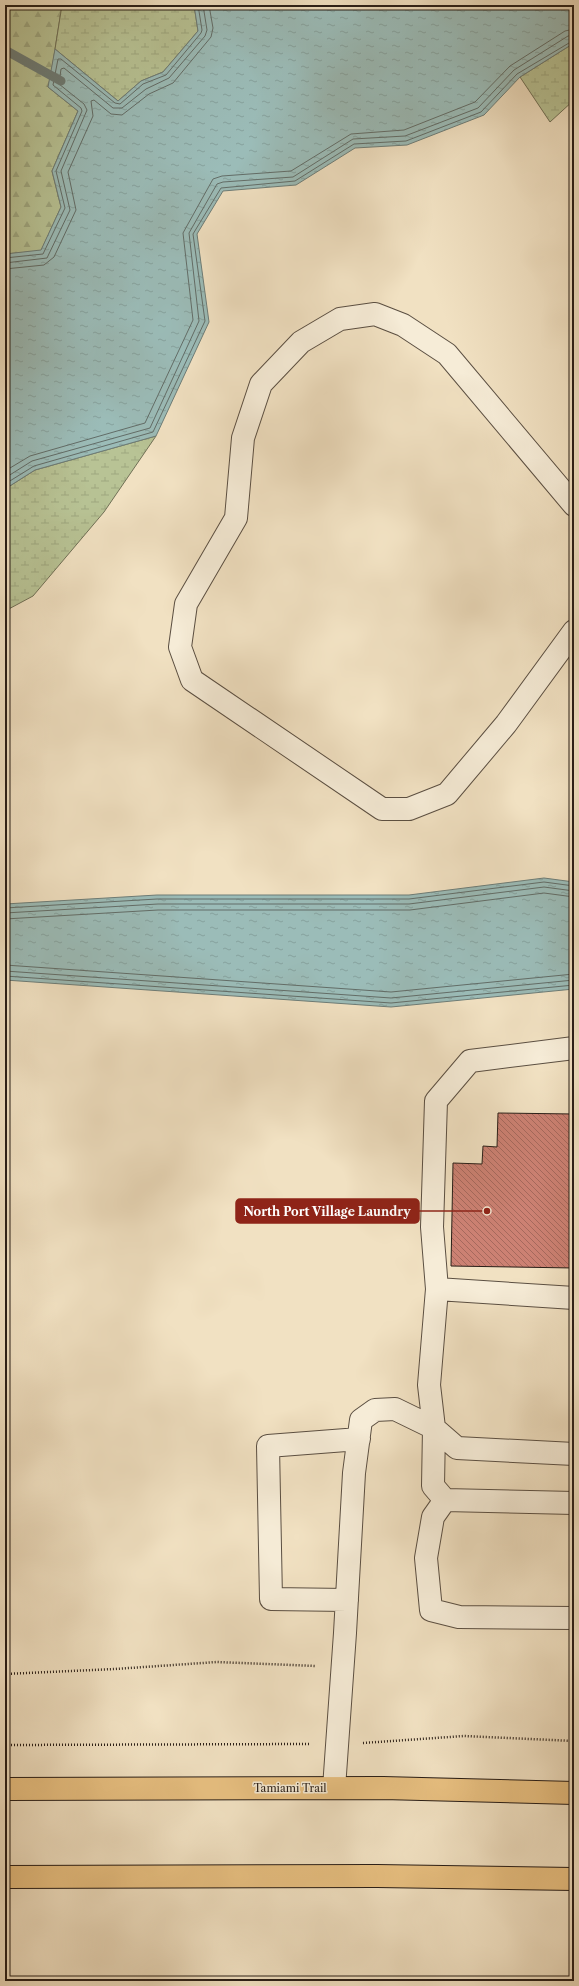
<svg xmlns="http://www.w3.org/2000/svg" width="579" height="1986" viewBox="0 0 579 1986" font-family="'Libre Caslon Text',serif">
<defs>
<pattern id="forest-firs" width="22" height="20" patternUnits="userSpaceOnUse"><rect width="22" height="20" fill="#b8c395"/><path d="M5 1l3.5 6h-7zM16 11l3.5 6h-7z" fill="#9ea780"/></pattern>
<pattern id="wetland-marsh" width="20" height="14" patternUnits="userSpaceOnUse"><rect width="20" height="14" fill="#b8c395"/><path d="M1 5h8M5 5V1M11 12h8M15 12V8" fill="none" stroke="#9ea780"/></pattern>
<pattern id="water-ripples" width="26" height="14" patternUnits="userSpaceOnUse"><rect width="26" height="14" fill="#9bbcb8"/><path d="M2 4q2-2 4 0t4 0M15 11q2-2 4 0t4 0" fill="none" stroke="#86a19d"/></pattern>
<pattern id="building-back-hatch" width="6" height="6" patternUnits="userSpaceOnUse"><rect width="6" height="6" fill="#cc8173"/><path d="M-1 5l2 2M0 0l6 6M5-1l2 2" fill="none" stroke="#a6695d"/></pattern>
</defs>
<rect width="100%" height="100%" fill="#f1e1c2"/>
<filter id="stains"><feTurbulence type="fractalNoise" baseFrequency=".005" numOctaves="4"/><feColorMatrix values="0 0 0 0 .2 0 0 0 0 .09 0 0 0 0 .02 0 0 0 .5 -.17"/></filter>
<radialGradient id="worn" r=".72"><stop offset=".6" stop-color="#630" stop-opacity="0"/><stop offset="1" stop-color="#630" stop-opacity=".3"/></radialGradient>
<path fill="url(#forest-firs)" stroke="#707056" d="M 5,5 L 62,5 L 51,75 L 48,87 L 78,111 L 52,171 L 61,207 L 41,251 L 5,254 Z"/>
<path fill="url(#wetland-marsh)" stroke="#707056" d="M 62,5 L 194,5 L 198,31 L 163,72 L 141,81 L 118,101 L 55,49 Z
M 574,43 L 574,100 L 550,122 L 520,77 Z
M 156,436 L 104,512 L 33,596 L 5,611 L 5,489 L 35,470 Z"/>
<path fill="url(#water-ripples)" stroke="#6d7d78" d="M 194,5 L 574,5 L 574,43 L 520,77 L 484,115 L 407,145 L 355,148 L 296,185 L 223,191 L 197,234 L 209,322 L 156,436 L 35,470 L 5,489 L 5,254 L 41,250 L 61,207 L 52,171 L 78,111 L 48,87 L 55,49 L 118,101 L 141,81 L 163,72 L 198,31 Z
M 544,878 L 574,882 L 574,989 L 391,1007 L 5,980 L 5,904 L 157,895 L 409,895 Z"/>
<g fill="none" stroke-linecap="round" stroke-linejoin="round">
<path stroke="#626d68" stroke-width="1" d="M 5,258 L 43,254 L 65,208 L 56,171 L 82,111 L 81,108 L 53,85 L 58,59 L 61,59 L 115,103 L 120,104 L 143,84 L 166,75 L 201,33 L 202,30 L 198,5
M 5,263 L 47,258 L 70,210 L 61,171 L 87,110 L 84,104 L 59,84 L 61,69 L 64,68 L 113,108 L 122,108 L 146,89 L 169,78 L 205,36 L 207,30 L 203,5
M 5,269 L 44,265 L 54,257 L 76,210 L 68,172 L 93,116 L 91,101 L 94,100 L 111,114 L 122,115 L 149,94 L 173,83 L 211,37 L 213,28 L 209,5
M 5,471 L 30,456 L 145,423 L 193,320 L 183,233 L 213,179 L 222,176 L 291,171 L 351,134 L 404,130 L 475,102 L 510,66 L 565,31 L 574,29
M 5,478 L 32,461 L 150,428 L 199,321 L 189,233 L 217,184 L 223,182 L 293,177 L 353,139 L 405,136 L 478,108 L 514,70 L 568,36 L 574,35
M 5,484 L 34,466 L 153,432 L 205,321 L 193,234 L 221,188 L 295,181 L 354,144 L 406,141 L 481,112 L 517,74 L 574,40
M 5,908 L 157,899 L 409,899 L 544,882 L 574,886
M 5,913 L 158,904 L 409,904 L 544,887 L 574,891
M 5,919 L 158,910 L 410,910 L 544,893 L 574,897
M 5,965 L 391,992 L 574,974
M 5,971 L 391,998 L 574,980
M 5,976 L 391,1003 L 574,985"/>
<path stroke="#6d7d78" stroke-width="9" d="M 5,50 L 61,81"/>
</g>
<path fill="url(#building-back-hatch)" stroke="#291e17" d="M 498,1113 L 574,1114 L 574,1268 L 451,1266 L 453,1163 L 482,1164 L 483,1146 L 497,1147 Z"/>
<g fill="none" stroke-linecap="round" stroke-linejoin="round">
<defs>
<path id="minor" d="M 574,505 L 447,354 L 403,325 L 375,314 L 340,319 L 301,342 L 261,384 L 243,438 L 236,518 L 186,604 L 180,647 L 192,680 L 382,809 L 409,809 L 447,794 L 506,724 L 574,631
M 437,1289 L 432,1227 L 436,1101 L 470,1061 L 574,1048
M 434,1428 L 457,1448 L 574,1454
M 434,1428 L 433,1486 L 445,1500
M 574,1503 L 445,1500 L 433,1517 L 426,1558 L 431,1610 L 459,1617 L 574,1618
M 347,1600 L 271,1599 L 268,1446 L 359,1439
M 334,1788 L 345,1633 L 354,1473 L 361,1420 L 375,1410 L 395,1409 L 434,1428 L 429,1385 L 437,1289 L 574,1298"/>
<path id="major" d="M 5,1789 L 383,1788 L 574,1793
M 5,1877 L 377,1876 L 574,1879"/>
</defs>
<use href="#minor" stroke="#5b4f42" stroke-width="24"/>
<use href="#major" stroke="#291e17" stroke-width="24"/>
<path stroke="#291e17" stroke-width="2.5" stroke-dasharray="1 2" stroke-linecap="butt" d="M 5,1674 L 115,1669 L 217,1662 L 316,1666
M 363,1743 L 464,1736 L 574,1741
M 5,1745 L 310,1744"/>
<use href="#minor" stroke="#f6ecd7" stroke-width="22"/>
<use href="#major" stroke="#e8c081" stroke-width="22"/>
</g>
<g text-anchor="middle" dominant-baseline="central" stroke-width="3" stroke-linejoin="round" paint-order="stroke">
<g font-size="11" fill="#291e17" stroke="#f6ecd7">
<text x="290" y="1788">Tamiami Trail</text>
</g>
</g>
<path fill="none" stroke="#8f2418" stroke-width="1.5" d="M487 1211L419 1211"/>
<circle fill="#8f2418" stroke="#f6ecd7" stroke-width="1.5" cx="487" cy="1211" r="4"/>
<rect fill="#8f2418" stroke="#8f2418" stroke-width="1.5" x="236" y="1199" width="183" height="24" rx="4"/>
<g font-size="12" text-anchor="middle" font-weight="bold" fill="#fff">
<text x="327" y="1216">North Port Village Laundry</text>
</g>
<rect width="579" height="1986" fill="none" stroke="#f1e1c2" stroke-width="20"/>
<rect x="6" y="6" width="567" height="1974" fill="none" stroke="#291e17" stroke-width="2"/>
<rect x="10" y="10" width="559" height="1966" fill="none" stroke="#291e17"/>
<rect width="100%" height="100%" filter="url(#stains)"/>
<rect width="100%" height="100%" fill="url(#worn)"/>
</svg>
